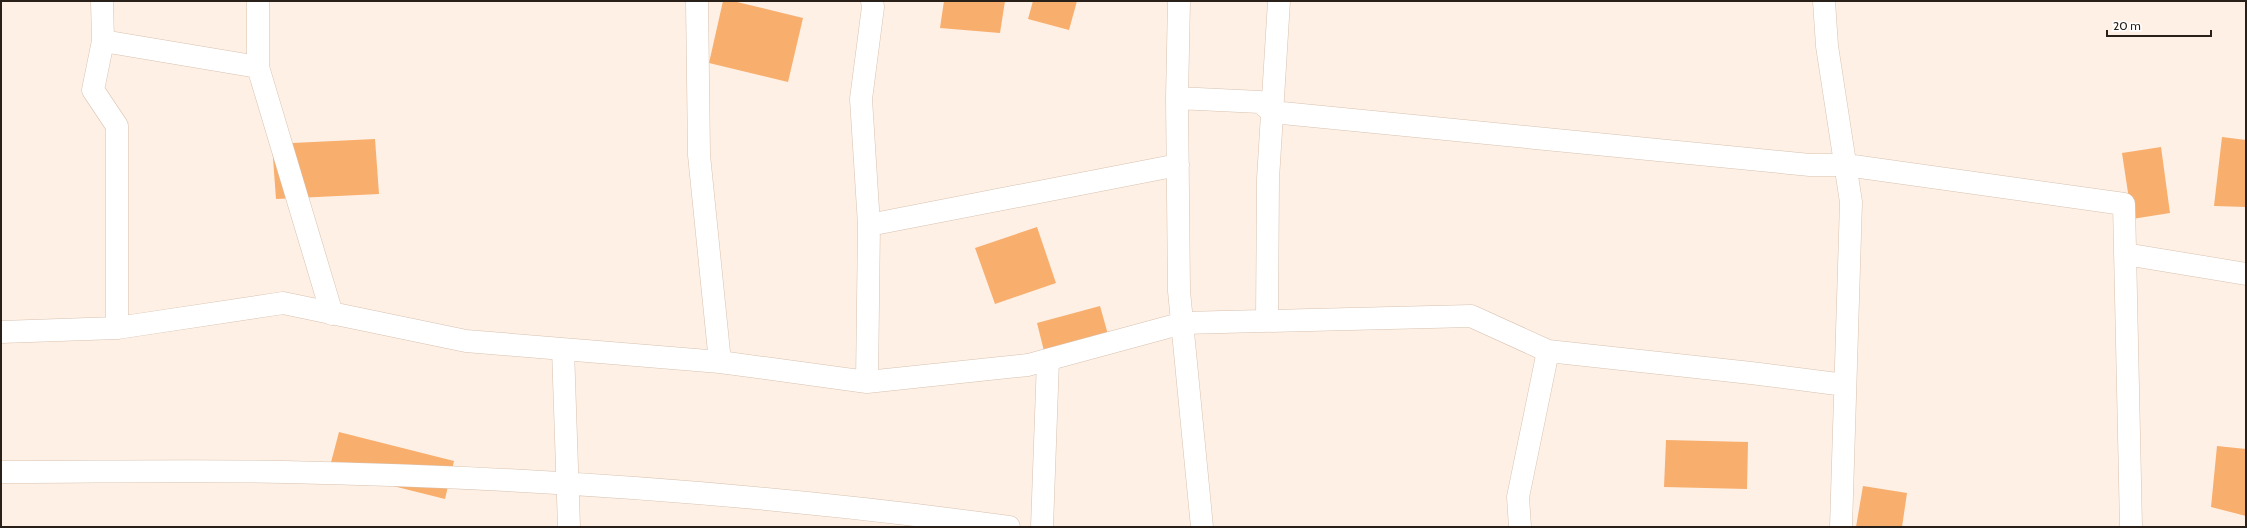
<svg xmlns="http://www.w3.org/2000/svg" width="2247" height="528" viewBox="0 0 2247 528" font-family="Cabin,sans-serif">
<rect width="100%" height="100%" fill="#fef0e5"/>
<path fill="#f8ae6d" d="M 723,1 L 733,1 L 803,18 L 788,82 L 709,63 Z
M 944,1 L 1005,1 L 1000,33 L 940,28 Z
M 1033,1 L 1077,1 L 1069,30 L 1028,19 Z
M 2222,137 L 2246,140 L 2246,207 L 2214,206 Z
M 375,139 L 379,194 L 276,199 L 272,144 Z
M 2161,147 L 2170,213 L 2132,219 L 2122,153 Z
M 1037,227 L 1056,283 L 995,304 L 975,248 Z
M 1100,306 L 1109,338 L 1045,355 L 1037,323 Z
M 339,432 L 454,461 L 445,499 L 329,470 Z
M 1666,440 L 1748,442 L 1747,489 L 1664,487 Z
M 2217,446 L 2246,449 L 2246,516 L 2211,507 Z
M 1863,486 L 1907,493 L 1902,527 L 1856,527 Z"/>
<g fill="none" stroke-linecap="round" stroke-linejoin="round">
<defs>
<path id="street" d="M 102,1 L 103,41 L 93,90 L 117,126 L 117,328
M 258,1 L 258,67 L 332,314
M 697,1 L 699,155 L 720,362
M 1179,1 L 1177,98 L 1179,291 L 1202,527
M 1824,1 L 1827,46 L 1851,202 L 1841,527
M 103,41 L 258,67
M 1177,98 L 1260,102 L 1272,112 L 1810,165 L 1846,165 L 2124,204 L 2131,527
M 869,225 L 1178,165
M 2125,254 L 2246,274
M 1267,321 L 1268,179 L 1279,1
M 1,332 L 117,328 L 283,303 L 466,341 L 720,362 L 867,382 L 1028,365 L 1183,323 L 1471,316 L 1548,351 L 1751,373 L 1845,385
M 563,349 L 569,527
M 867,382 L 869,225 L 861,99 L 873,7 L 872,1
M 1,472 C 96,472 191,470 285,472 C 527,477 769,494 1009,527
M 1042,527 L 1048,360
M 1520,527 L 1518,497 L 1548,351"/>
</defs>
<use href="#street" stroke="#d8c2b0" stroke-width="23"/>
<use href="#street" stroke="#fff" stroke-width="22"/>
</g>
<rect width="2247" height="528" fill="none" stroke="#282019" stroke-width="4"/>
<path d="M2107 30v6h104v-6" fill="none" stroke="#282019" stroke-width="2"/>
<text x="2113" y="30" font-size="12" fill="#282019" stroke="#ffffff" stroke-width="3" paint-order="stroke">20 m</text>
</svg>
